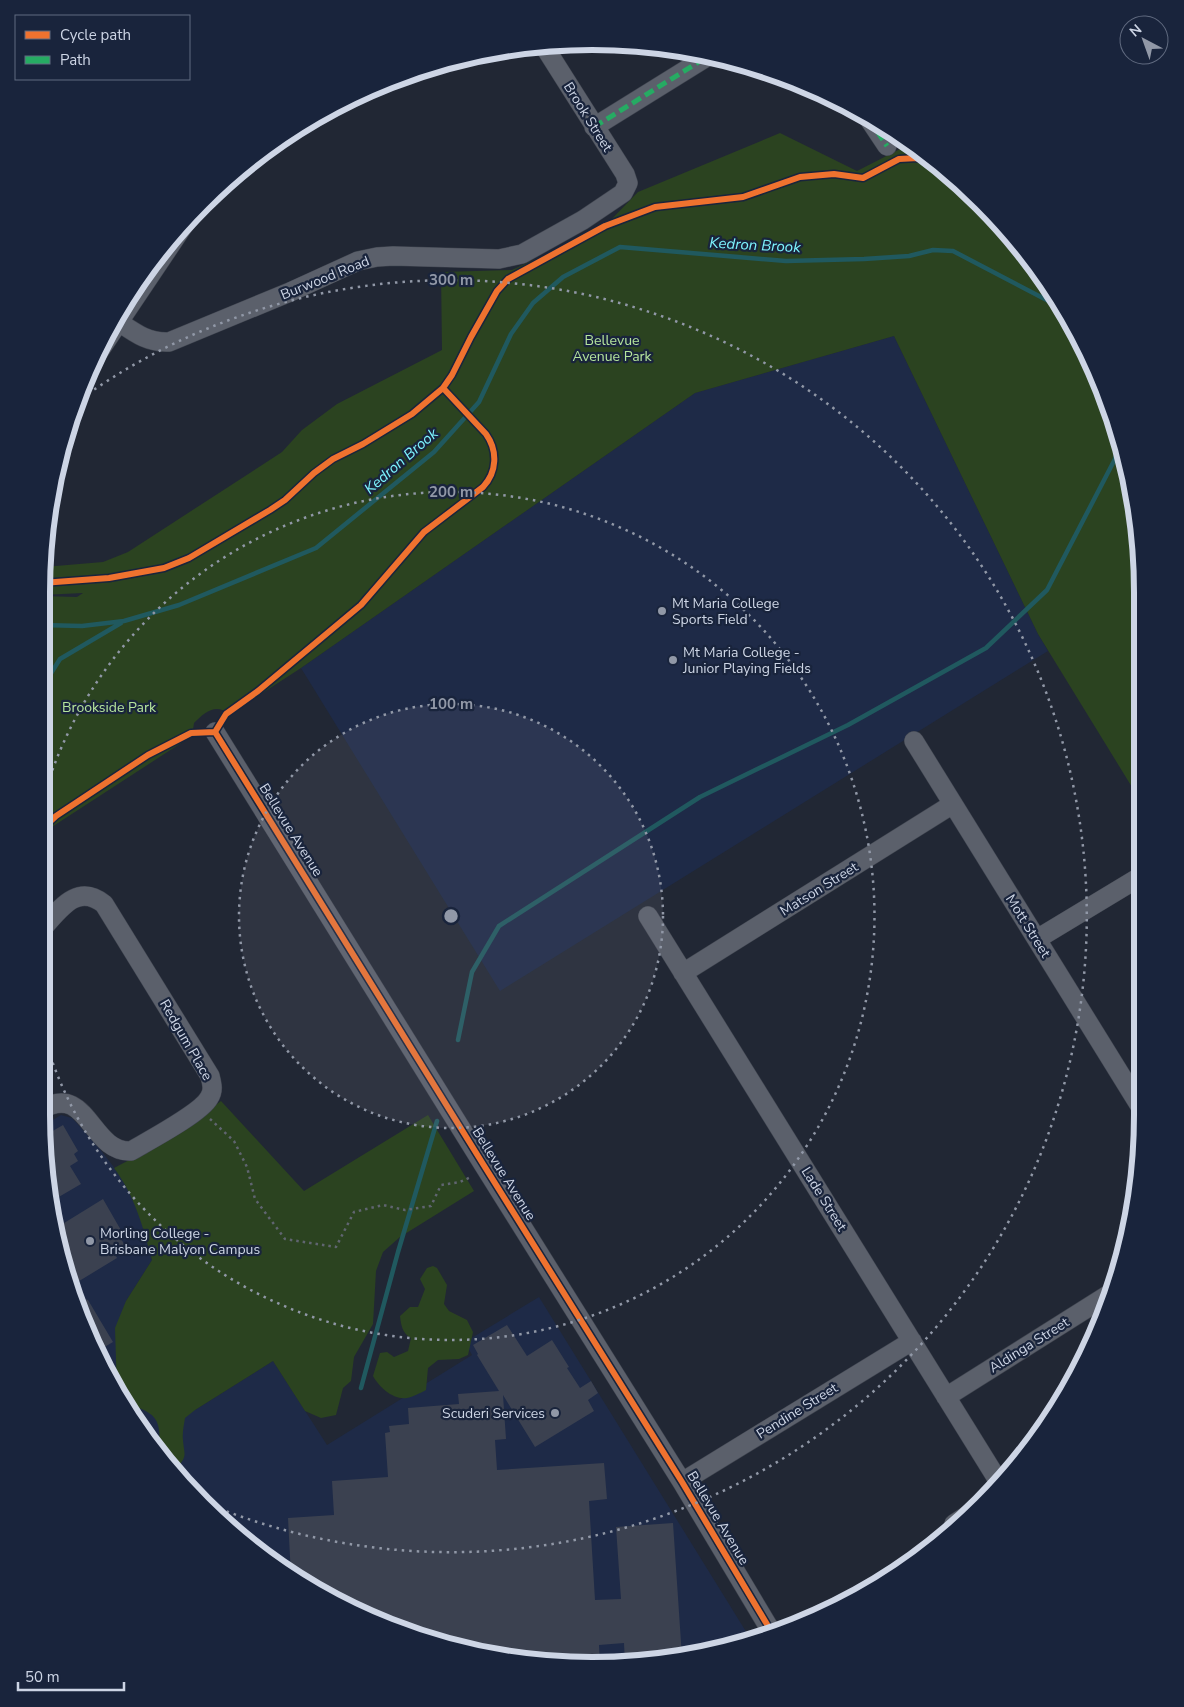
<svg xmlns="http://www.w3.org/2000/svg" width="1184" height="1707" viewBox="0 0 1184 1707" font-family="'Nunito Sans',sans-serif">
<rect width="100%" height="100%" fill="#212734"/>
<path fill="#1e2a47" d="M 894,336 L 1038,634 L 1048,651 L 500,991 L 301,668 L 695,393 Z
M 61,1115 L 72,1118 L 96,1144 L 123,1179 L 141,1216 L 152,1260 L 126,1301 L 195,1410 L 273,1361 L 327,1445 L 472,1355 L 465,1342 L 539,1297 L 750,1638 L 699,1655 L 628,1665 L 520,1661 L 381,1624 L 286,1573 L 229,1529 L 173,1466 L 134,1421 L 98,1358 L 60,1258 L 43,1126 Z"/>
<path fill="#2b4320" d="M 780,133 L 857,171 L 910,144 L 982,203 L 1029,257 L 1086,348 L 1132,485 L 1143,592 L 1143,805 L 1038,634 L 894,336 L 695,393 L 301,668 L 230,714 C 215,703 205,712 194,723 L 192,736 L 41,834 L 41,596 L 77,597 L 83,593 L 41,595 L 44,567 L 103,562 L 128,552 L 282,452 L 302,430 L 337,404 L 442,350 L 441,272 L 512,270 L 605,226 L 638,192 Z
M 221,1101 L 304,1191 L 428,1115 L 474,1191 L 400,1237 L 383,1252 L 376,1271 L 373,1324 L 354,1357 L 351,1381 L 343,1388 L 336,1415 L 321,1418 L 305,1411 L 273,1361 L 195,1410 L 185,1418 C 184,1425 182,1433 183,1440 C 184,1455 188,1455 177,1468 L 182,1473 L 184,1478 L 158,1448 C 167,1401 131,1416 117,1391 L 115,1328 L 126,1301 L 152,1260 C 143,1227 135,1196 114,1168 L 177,1135 Z
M 433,1266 L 437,1268 L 447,1285 L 444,1304 L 449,1311 L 467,1320 L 473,1332 L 468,1355 L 459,1359 L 438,1360 L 428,1368 L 426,1390 C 420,1393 413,1397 407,1398 C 393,1400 379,1387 373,1376 L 380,1353 L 387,1352 L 394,1357 L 408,1351 L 411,1338 C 402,1333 401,1325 400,1316 L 410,1307 L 418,1307 L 425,1289 L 420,1279 L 427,1268 Z"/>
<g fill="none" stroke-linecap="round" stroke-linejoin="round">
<path stroke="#20595f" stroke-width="4.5" d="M 41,625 L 82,626 L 124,621 L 179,605 L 316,548 L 434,452 L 479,402 L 511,334 L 533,303 L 563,277 L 620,247 L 786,261 L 864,259 L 909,256 L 933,250 L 953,251 L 1060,307
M 41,689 L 60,659 L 121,623
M 458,1040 L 472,972 L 499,926 L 700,797 L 848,725 L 986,648 L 1047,590 L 1115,459 L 1119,445
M 361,1388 L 398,1252 L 437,1121"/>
</g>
<path fill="#3b4150" d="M 63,1125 L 78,1151 L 74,1154 L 78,1161 L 70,1166 L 81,1184 L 57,1198 L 51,1188 L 44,1136 Z
M 103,1199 L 122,1232 L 118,1234 L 126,1247 L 115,1254 L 117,1258 L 71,1286 L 60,1258 L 56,1228 Z
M 75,1296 L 88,1300 L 113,1342 L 96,1352 Z
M 507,1325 L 527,1356 L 552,1340 L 569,1367 L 567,1368 L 580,1388 L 591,1381 L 598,1393 L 588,1400 L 594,1411 L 535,1447 L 503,1395 L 506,1439 L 495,1440 L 497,1470 L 604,1463 L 607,1499 L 589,1501 L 595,1600 L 621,1599 L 616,1527 L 673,1523 L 682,1657 L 625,1664 L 624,1643 L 599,1645 L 600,1664 L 520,1661 L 381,1624 L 291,1576 L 288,1518 L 334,1515 L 332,1481 L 388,1477 L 385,1433 L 390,1432 L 389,1426 L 409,1424 L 408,1408 L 459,1404 L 458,1394 L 499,1391 L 477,1355 L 478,1354 L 473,1345 Z"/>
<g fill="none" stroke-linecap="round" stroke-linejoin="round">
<defs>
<path id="minor" d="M 869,119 L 887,146
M 594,127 L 710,55
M 119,322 C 135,333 148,343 169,342 L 290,292 L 358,261 L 377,257 L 393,256 L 499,259 L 522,254 L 583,220 L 623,193 L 628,183 L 625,174 L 544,46
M 96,356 L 186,222
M 215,732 L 483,1164 L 682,1482 L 771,1631
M 914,741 L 1143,1111
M 648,916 L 999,1482
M 1037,939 L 1143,875
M 683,973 L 953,804
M 41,1110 C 88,1081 90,1153 131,1151 C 148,1141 201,1113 209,1098 C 214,1091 212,1084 210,1076 L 104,904 C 76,882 59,911 41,930
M 946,1397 L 1111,1293
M 682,1482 L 912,1341
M 954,1524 L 974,1511"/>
</defs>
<use href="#minor" stroke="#3f444f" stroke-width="20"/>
<path stroke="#606570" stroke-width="2.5" stroke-dasharray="2.5 4" stroke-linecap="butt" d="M 210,1119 L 234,1141 L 247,1167 L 255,1199 L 285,1239 L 336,1247 L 354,1212 L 383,1205 L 405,1210 L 431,1206 L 441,1185 L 460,1182 L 471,1177"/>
<use href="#minor" stroke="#5b606b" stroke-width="19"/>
<path stroke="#26ab63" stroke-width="5" stroke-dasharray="10 5" stroke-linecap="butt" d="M 869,119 L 887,146
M 594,127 L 710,55"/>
<defs>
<path id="cycleway" d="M 42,583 L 109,578 L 164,568 L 189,558 L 270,510 L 285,500 L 314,473 L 333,459 L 363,444 L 412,414 L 443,388 L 452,375 L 471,337 L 497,291 L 508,279 L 605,226 L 655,207 L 743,197 L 800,177 L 834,174 L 863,178 L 899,159 L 918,158 L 936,166 L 962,190 L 981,202
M 215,732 L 483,1164 L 682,1482 L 771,1631
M 41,830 L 56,816 L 148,755 L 191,733 L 215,732 L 226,714 L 258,691 L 361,605 L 424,532 L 483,487 C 497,472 498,451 486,434 L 443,388"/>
</defs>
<use href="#cycleway" stroke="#19243c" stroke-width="9"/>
<use href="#cycleway" stroke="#ef722f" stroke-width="6"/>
</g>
<circle cx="451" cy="916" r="212" fill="#9198a7" fill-opacity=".12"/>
<g fill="none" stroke="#9198a7" stroke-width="2.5" stroke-dasharray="2.5 5">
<circle cx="451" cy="916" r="212"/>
<path d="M41 806A424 424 0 1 1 41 1026"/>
<path d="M82 398A636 636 0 1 1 208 1504"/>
</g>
<g fill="#9198a7" stroke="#19243c" stroke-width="2">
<circle cx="662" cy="611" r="5"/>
<circle cx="673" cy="660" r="5"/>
<circle cx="90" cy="1241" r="5"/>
<circle cx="555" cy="1413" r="5"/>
</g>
<g text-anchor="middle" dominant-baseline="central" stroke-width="4.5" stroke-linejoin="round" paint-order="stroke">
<g font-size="14" fill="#cdd5e5" stroke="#19243c">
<text transform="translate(588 117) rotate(58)">Brook Street</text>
<text transform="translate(325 278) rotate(-22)">Burwood Road</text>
<text transform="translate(291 830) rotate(58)">Bellevue Avenue</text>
<text transform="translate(819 889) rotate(-32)">Matson Street</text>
<text transform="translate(1028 926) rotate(58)">Mott Street</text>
<text transform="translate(186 1040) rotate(60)">Redgum Place</text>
<text transform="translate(504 1174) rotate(58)">Bellevue Avenue</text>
<text transform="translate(824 1199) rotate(58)">Lade Street</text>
<text transform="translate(1029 1345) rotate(-32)">Aldinga Street</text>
<text transform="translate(797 1411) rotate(-32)">Pendine Street</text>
<text transform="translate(718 1518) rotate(59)">Bellevue Avenue</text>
</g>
<g font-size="14" fill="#b5e49c" stroke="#19243c">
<text x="612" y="340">Bellevue<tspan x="612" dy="16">Avenue Park</tspan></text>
<text x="109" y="707">Brookside Park</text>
</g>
<g font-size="14" fill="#cdd5e5" stroke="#19243c" text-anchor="start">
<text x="672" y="603">Mt Maria College<tspan x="672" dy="16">Sports Field</tspan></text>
<text x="683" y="652">Mt Maria College -<tspan x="683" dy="16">Junior Playing Fields</tspan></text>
<text x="100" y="1233">Morling College -<tspan x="100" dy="16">Brisbane Malyon Campus</tspan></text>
<text x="545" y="1413" text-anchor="end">Scuderi Services</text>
</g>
<g font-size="15" font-style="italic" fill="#7df4fe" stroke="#19243c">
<text transform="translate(755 245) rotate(3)">Kedron Brook</text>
<text transform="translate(401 461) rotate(-41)">Kedron Brook</text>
</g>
</g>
<path d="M0 0H1184V1707H0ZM592 50H592A542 542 0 0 1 1134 592V1115A542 542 0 0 1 592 1657H592A542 542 0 0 1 50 1115V592A542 542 0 0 1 592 50Z" fill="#19243c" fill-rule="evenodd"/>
<path fill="none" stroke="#cdd5e5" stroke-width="6" d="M592 50H592A542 542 0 0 1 1134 592V1115A542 542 0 0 1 592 1657H592A542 542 0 0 1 50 1115V592A542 542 0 0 1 592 50Z"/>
<circle cx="451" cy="916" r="8" fill="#9198a7" stroke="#19243c" stroke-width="2.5"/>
<g font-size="15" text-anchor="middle" font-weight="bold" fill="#9198a7" stroke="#19243c" stroke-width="4.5" stroke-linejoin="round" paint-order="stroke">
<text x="451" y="285">300 m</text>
<text x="451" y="497">200 m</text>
<text x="451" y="709">100 m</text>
</g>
<rect x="15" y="15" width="175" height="65" fill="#19243c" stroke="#616b80"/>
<rect x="25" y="31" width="25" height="8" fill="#ef722f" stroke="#616b80"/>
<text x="60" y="40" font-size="15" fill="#cdd5e5">Cycle path</text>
<rect x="25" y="56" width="25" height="8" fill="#26ab63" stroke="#616b80"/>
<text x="60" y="65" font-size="15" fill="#cdd5e5">Path</text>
<g transform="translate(1144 40) rotate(319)"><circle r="24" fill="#19243c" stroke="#616b80"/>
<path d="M0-4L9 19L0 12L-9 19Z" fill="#9198a7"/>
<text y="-8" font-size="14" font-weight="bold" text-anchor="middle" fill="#cdd5e5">N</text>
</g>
<path d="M18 1682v8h106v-8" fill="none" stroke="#cdd5e5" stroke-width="2.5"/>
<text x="25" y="1682" font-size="15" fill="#cdd5e5" stroke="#19243c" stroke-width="4" paint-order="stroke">50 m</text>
</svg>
